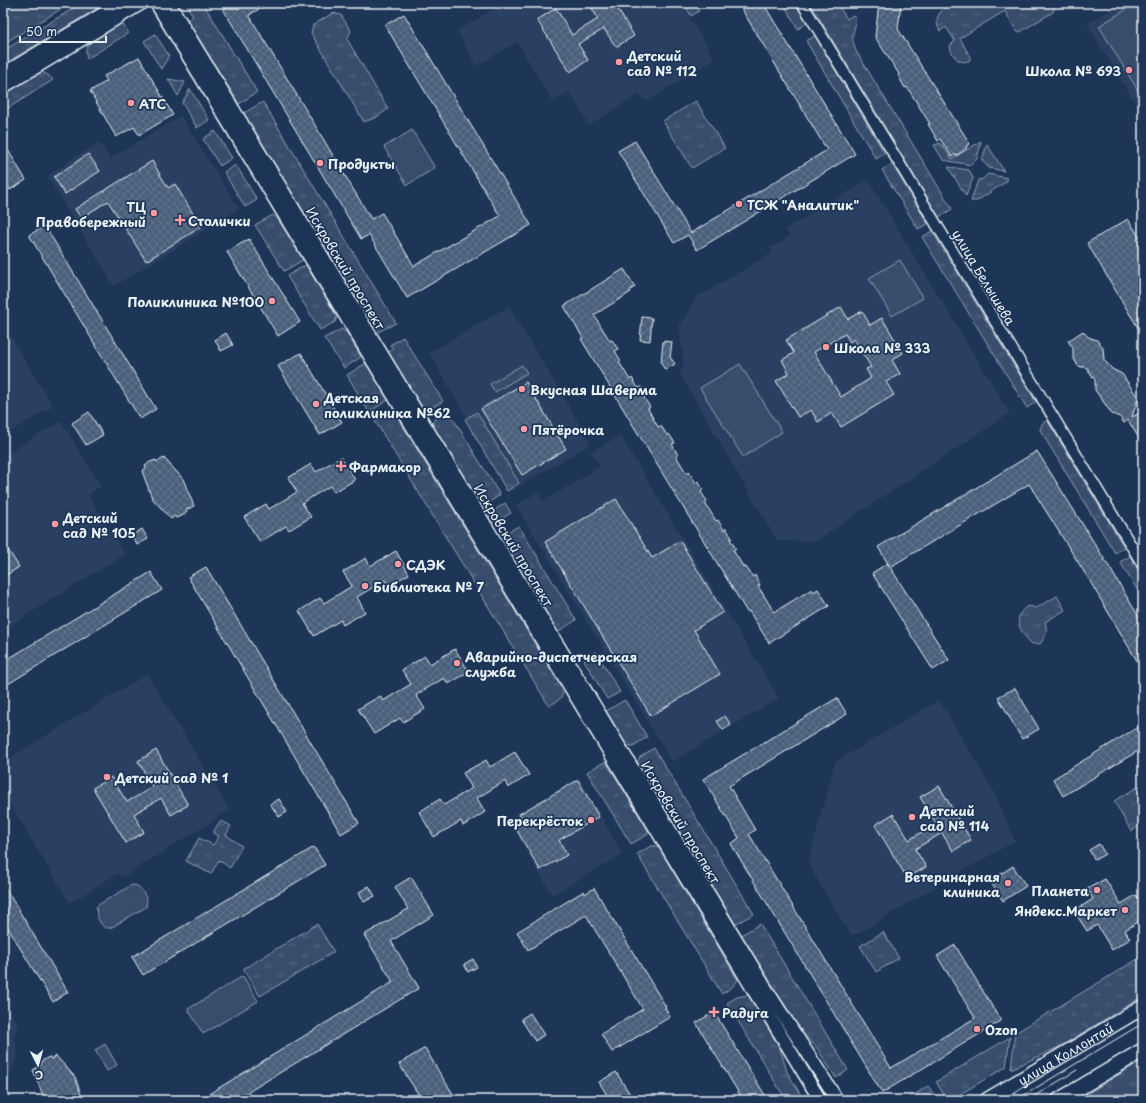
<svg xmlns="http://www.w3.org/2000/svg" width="1146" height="1103" viewBox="0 0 1146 1103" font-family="'Playpen Sans',sans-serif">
<defs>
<pattern id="grass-tufts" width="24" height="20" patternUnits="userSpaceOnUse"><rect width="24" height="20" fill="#374d6c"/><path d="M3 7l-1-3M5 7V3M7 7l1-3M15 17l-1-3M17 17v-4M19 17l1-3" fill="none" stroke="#546782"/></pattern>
<pattern id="building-cross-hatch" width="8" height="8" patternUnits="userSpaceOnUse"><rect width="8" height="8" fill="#495e7a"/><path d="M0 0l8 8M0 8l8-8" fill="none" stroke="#63768e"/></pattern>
</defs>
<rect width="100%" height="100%" fill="#1d3557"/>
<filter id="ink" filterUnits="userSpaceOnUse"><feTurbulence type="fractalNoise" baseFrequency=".025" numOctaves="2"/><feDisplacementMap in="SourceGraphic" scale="8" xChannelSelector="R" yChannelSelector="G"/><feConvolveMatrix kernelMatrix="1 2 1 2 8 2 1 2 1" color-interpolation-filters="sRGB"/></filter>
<g filter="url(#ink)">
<path fill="#2a4162" d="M 504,3 L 681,3 L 715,59 L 648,101 L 637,95 L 589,125 L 569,92 L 552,101 L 517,42 L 476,66 L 457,31 Z
M 1122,3 L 1143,3 L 1143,116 L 1087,24 Z
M 181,116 L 239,209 L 114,286 L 47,176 L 99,142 L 110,158 Z
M 868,180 L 1010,413 L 816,541 L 777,541 L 679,373 L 684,366 L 679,327 L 696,298 L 772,253 L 770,248 L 789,237 L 786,229 Z
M 509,306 L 591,444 L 511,491 L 429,353 Z
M 3,324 L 53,406 L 3,436 Z
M 61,421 L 101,486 L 88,495 L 125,554 L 3,630 L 3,456 Z
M 620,435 L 779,698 L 672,762 L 516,505 L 538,492 L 544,501 L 600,467 L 591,452 Z
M 147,674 L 230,810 L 121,878 L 118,873 L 70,903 L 3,793 L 3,762 Z
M 939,700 L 994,792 L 1015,841 L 947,880 L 858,934 L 852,935 L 848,931 L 808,864 L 835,762 Z
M 579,778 L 623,854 L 552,895 L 508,819 Z
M 3,1000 L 18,1025 L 17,1032 L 13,1037 L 16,1043 L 17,1056 L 8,1080 L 3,1083 Z"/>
<path fill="url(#grass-tufts)" stroke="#909fb2" d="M 3,3 L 71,3 L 3,44 Z
M 82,3 L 106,3 L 3,65 L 3,51 Z
M 188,3 L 203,3 L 257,92 L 239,104 L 187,20 L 193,16 L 186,4 Z
M 684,3 L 695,3 L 699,11 L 691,16 Z
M 783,3 L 795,3 L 807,23 L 798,29 Z
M 810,3 L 837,3 L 847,19 L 853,15 L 855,17 C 857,23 854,27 853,34 C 852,40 854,45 856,51 L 952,209 L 939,217 Z
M 952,3 L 1053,3 L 1055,7 L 1053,12 L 1020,32 L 1016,31 L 1005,11 L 960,38 L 970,57 L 970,60 C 961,66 951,56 950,46 L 955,41 L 946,27 L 940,31 C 932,18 941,9 952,3 Z
M 333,13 L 341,15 L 351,31 L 347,39 L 388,109 L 377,117 L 364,122 L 311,33 L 313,25 Z
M 122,22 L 128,33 L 87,59 C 86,54 85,50 87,46 C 91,37 113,27 122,22 Z
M 155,34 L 169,56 L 161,69 L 144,41 Z
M 815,36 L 885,154 L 876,159 L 806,41 Z
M 40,72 C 46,73 49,75 53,80 L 7,109 C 4,102 4,98 6,92 Z
M 168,79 L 185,82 L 178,96 Z
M 190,89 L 209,120 L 197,128 L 182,103 Z
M 696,101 L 725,148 L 692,168 L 663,121 Z
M 263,102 L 396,323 L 376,333 L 244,113 Z
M 215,131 L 232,158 L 220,166 L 203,139 Z
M 981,141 L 977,159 L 971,165 L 943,160 L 934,145 L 940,143 L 952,159 Z
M 987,144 L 1004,171 L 989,168 L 982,160 Z
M 892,164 L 928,224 L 918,229 L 882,170 Z
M 236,165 L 257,200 L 245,207 L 224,172 Z
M 948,167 L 969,170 L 973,178 L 966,196 Z
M 988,174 L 1007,178 L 1007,181 L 977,201 L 971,201 L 978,180 L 983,179 Z
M 273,215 L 278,219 L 303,260 L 284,271 L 255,225 Z
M 932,231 L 1036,402 L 1027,408 L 922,237 Z
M 306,265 L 337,317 L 335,322 L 320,330 L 287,276 Z
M 342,329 L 347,333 L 361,357 L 344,368 L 324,338 Z
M 403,337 L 443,401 L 430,409 L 423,409 L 388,352 L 393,349 L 390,345 Z
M 366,363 L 388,400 L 369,412 L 347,375 Z
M 522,365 L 527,373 L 495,392 L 490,384 Z
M 393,410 L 563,690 C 564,699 555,702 549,706 L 375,421 Z
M 448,410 L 500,495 L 488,503 L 480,503 L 432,424 L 436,417 Z
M 477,412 L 519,483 L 507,491 L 465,419 Z
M 1047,420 L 1124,547 L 1115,553 L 1040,430 L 1042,424 Z
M 505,503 L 511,513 L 498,521 L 491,522 L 489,518 L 492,512 Z
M 519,526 L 576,620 L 558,632 L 502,540 L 506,533 Z
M 1130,556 L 1143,578 L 1143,599 L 1120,562 Z
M 1057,596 L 1065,610 L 1045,622 C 1048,631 1046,636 1040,644 L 1032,644 C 1021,633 1010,617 1028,606 L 1036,608 Z
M 596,652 L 620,692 L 607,699 L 584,660 Z
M 625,700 L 647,737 L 633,746 L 627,746 L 606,711 Z
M 654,748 L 754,914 L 735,924 L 637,762 L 640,757 Z
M 604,762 L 606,762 L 648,830 L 647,835 L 631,844 L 587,772 Z
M 1143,784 L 1143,824 L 1131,831 L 1114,801 Z
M 222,821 L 231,826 L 226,835 L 242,846 L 230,868 L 219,860 L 211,874 L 186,861 L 199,838 L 213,845 L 219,836 L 213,833 L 218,824 Z
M 651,846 L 657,846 L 659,848 L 738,980 L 732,987 L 722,994 L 637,854 Z
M 317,924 L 334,952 L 260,996 L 243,969 Z
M 760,924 L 848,1070 L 836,1078 L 817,1048 L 799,1029 L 741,935 Z
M 883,932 L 899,958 L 876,972 L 860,946 Z
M 1143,956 L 1143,996 L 1061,1046 L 1011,1069 L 1015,1033 Z
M 748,995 L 780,1048 L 787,1072 L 804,1100 L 786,1100 L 727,1003 L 737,997 Z
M 1010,1037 L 1006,1067 L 950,1100 L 947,1100 L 936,1082 Z
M 105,1044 L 117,1065 L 107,1071 L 95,1050 Z
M 1143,1060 L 1143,1094 L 1133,1100 L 1082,1100 L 1082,1097 Z
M 928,1086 L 938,1100 L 906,1100 Z"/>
<path fill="#374d6c" stroke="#909fb2" d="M 1137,3 L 1143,3 L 1143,99 L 1099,26 Z
M 412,130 L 435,168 L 407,185 L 384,147 Z
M 900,260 L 923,298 L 892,316 L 869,278 Z
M 740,364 L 782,432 L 743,457 L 700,388 Z
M 132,885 C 141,885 143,892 147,900 L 146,907 L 112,927 C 109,928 106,929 103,926 C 98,921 94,911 98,905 Z
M 243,976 L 258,1001 L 203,1034 L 188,1009 Z"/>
<path fill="url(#building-cross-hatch)" stroke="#e8f1f8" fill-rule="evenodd" d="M 233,3 L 269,3 L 249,15 L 371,219 L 382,213 L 414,266 L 500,216 L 385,25 L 404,14 L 531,225 L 407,298 L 369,235 L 361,239 L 223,9 Z
M 589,3 L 614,3 L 634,36 L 616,47 L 604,29 L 578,44 L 588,60 L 570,72 L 537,20 L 556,8 L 572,35 L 598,19 Z
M 738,3 L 763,3 L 855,154 L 697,250 L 688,235 L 674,243 L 618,151 L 635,141 L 691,233 L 827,150 Z
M 879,3 L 901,3 L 898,29 L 970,144 L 966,146 L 967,148 L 956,156 L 955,154 L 952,157 L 940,139 L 938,141 L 928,124 L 930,124 L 907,87 L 905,88 L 898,75 L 899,74 L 875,37 Z
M 139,57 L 173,115 L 139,135 L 134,127 L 116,137 L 90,91 L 107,81 L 104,76 Z
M 3,142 L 26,180 L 10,190 L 3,178 Z
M 88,154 L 100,171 L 65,194 L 54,177 Z
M 152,161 L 168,188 L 175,184 L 201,227 L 146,261 L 108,201 L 81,218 L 75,209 Z
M 1128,219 L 1143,243 L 1143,336 L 1087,243 Z
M 45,226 L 156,409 L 140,419 L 29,235 Z
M 249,239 L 300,322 L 278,336 L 227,252 Z
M 624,269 L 635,287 L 630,290 L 631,292 L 594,315 L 610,341 L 612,340 L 618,349 L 615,351 L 621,361 L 619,362 L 630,380 L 632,378 L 638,388 L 641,387 L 646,396 L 644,398 L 650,407 L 648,409 L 658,427 L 661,426 L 667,435 L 669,434 L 675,443 L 672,444 L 678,455 L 676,456 L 687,474 L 689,472 L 696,483 L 698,481 L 703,490 L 701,492 L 707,501 L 705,503 L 716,521 L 718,520 L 724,530 L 726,528 L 732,538 L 730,539 L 736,549 L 733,550 L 744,568 L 746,567 L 753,577 L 755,575 L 760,585 L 758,586 L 774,612 L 812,589 L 813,592 L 818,589 L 829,606 L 769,643 L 749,611 L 747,612 L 639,435 L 581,339 L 583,338 L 564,306 Z
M 841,307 L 848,319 L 862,311 L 870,325 L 882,318 L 903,353 L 892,360 L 900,374 L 886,382 L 894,395 L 841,427 L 832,413 L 818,422 L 811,410 L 798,417 L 776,381 L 789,373 L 782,360 L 794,353 L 786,340 ZM 845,334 L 850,342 L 854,339 L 871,367 L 866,369 L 871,378 L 841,397 L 814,352 Z
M 642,317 L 652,318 L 650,341 L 640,340 Z
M 1083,331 L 1088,337 L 1097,340 L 1103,348 L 1104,360 L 1112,369 L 1122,374 L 1138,398 L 1132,417 L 1143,411 L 1143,445 L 1128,420 L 1124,423 L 1120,417 L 1112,414 L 1095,390 L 1095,380 L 1087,368 L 1078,366 L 1073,357 L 1073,348 L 1068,341 Z
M 226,333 L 233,345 L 221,351 L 215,340 Z
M 663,341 L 672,342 L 670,357 L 675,364 L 665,370 L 661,363 Z
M 301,353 L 342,422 L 320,435 L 278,366 Z
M 526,382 L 566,449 L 522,475 L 481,409 Z
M 89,412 L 103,435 L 86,445 L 72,423 Z
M 1037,451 L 1108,565 L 1143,624 L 1143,671 L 1088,578 L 1029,484 L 890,567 L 949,660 L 933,670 L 872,573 L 888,563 L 890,567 L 878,547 Z
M 341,457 L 355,480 L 334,492 L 330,486 L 302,503 L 311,517 L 289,530 L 286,526 L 260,542 L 244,517 L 266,504 L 269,509 L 297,492 L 288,478 L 311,464 L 316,472 Z
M 164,458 L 183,479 L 194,506 L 186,510 L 187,512 L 182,516 L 176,518 L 175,516 L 171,519 L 152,498 L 142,471 L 146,468 L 145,466 L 150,462 L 156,460 L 157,462 Z
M 616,499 L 652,558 L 680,541 L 723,612 L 694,630 L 720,674 L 651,716 L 545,542 Z
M 142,529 L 148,539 L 137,545 L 132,535 Z
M 3,542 L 19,567 L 3,577 Z
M 396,551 L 409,574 L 388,586 L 385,580 L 357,597 L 365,612 L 343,625 L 341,620 L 314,636 L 299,611 L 320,598 L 324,603 L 352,586 L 343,572 L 366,558 L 370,566 Z
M 206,567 L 359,823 L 341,834 L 188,577 Z
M 151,572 L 162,590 L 3,687 L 3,662 Z
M 455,649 L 469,672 L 448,684 L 444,678 L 416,695 L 425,709 L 403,722 L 400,718 L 374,734 L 358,709 L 380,696 L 383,701 L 411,684 L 402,670 L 425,656 L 430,664 Z
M 1015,688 L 1039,729 L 1022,739 L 998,697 Z
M 837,698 L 847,714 L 729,786 L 755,830 L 749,834 L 891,1068 L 975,1018 L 937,956 L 955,945 L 1001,1021 L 882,1093 L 731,844 L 739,838 L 703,779 Z
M 725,716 L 731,725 L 723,730 L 717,721 Z
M 1143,724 L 1143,748 L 1063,796 L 1053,779 Z
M 156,750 L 188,805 L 171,815 L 161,798 L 134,814 L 144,832 L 126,843 L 93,788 L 111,777 L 127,802 L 153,787 L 138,761 Z
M 515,752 L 529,775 L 508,788 L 505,781 L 477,798 L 485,812 L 463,826 L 461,821 L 434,837 L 419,812 L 440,799 L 444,805 L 472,788 L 463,773 L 486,760 L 490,767 Z
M 578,780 L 599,817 L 559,840 L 567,855 L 540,870 L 515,827 L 524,822 L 519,814 Z
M 939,786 L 971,840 L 953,851 L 942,833 L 915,849 L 926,867 L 907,878 L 875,825 L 893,814 L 909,840 L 936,823 L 920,797 Z
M 279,799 L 287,812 L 279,817 L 270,804 Z
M 1099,844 L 1105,854 L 1095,860 L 1089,850 Z
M 314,847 L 325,865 L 143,975 L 132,957 Z
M 1013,866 L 1026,886 L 1003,901 L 990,881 Z
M 411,877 L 434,915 L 391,941 L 419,988 L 235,1100 L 199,1100 L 393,982 L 364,935 L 408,909 L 395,887 Z
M 1105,879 L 1121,904 L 1136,895 L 1143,907 L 1143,919 L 1125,930 L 1130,939 L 1112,950 L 1097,925 L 1087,931 L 1074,911 L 1093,899 L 1087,889 Z
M 3,884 L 68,992 L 53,1002 L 3,920 Z
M 369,886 L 375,896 L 364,902 L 359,892 Z
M 594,888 L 666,1007 L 665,1008 L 670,1017 L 612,1052 L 601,1034 L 643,1009 L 586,915 L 528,950 L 517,932 L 584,891 L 585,894 Z
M 473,959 L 477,967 L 468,972 L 464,964 Z
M 714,1012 L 768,1100 L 743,1100 L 706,1039 L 696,1023 Z
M 530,1013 L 544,1035 L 535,1041 L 521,1019 Z
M 425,1048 L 439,1072 L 457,1100 L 422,1100 L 399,1064 Z
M 56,1056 L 75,1077 L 83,1100 L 47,1100 L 43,1096 L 33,1070 L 41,1065 L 40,1063 L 45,1059 L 50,1057 L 51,1059 Z
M 616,1072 L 628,1091 L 633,1100 L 610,1100 L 599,1082 Z"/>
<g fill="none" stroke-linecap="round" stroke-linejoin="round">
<defs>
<path id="minor" d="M 802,3 L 1143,565"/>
<path id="tertiary" d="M 156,3 L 820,1100
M 169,3 L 759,977 C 784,1019 812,1058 837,1100
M 3,74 L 121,3
M 3,87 L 142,3"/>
<g id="secondary">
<path id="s1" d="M 987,1100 L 1143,1007"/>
<path d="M 1059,1100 L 1143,1050"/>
</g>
</defs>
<use href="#minor" stroke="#e8f1f8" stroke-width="13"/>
<use href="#tertiary" stroke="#e8f1f8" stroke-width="15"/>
<use href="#secondary" stroke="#e8f1f8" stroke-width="17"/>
<use href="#minor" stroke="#1d3557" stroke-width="10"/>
<use href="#tertiary" stroke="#1d3557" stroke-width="12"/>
<use href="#secondary" stroke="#1d3557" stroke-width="14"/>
<path stroke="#e8f1f8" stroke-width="1" d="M 1016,1100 L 1143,1023
M 1028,1100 L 1077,1070"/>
</g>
</g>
<g fill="#ff9aa2" stroke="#1d3557" stroke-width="1.5">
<circle cx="619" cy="62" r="4"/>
<circle cx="1129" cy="70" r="4"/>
<circle cx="131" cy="103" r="4"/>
<circle cx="320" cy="163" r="4"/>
<circle cx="739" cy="204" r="4"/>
<circle cx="154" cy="213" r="4"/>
<path d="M178 214h4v4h4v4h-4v4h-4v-4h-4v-4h4z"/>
<circle cx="272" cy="301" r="4"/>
<circle cx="826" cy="347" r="4"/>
<circle cx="522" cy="389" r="4"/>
<circle cx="316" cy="404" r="4"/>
<circle cx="524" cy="429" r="4"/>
<path d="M339 460h4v4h4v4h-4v4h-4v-4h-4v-4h4z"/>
<circle cx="55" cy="524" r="4"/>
<circle cx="398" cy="564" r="4"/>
<circle cx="365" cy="586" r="4"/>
<circle cx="457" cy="663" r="4"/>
<circle cx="107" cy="777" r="4"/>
<circle cx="912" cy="817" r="4"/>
<circle cx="591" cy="820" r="4"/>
<circle cx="1008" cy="883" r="4"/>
<circle cx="1097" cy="890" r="4"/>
<circle cx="1125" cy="910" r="4"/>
<path d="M712 1006h4v4h4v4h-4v4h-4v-4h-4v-4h4z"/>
<circle cx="977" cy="1029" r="4"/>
</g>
<g text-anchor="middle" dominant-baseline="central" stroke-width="3.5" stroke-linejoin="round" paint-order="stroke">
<g font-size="13" font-weight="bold" fill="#e8f1f8" stroke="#1d3557" text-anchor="start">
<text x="627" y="55">Детский<tspan x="627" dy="15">сад № 112</tspan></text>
<text x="1121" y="70" text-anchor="end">Школа № 693</text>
<text x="139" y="103">АТС</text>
<text x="328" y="163">Продукты</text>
<text x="747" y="204">ТСЖ "Аналитик"</text>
<text x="146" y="206" text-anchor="end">ТЦ<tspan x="146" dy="15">Правобережный</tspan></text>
<text x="188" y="220">Столички</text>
<text x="264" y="301" text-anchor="end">Поликлиника №100</text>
<text x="834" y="347">Школа № 333</text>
<text x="530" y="389">Вкусная Шаверма</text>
<text x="324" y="397">Детская<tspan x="324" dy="15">поликлиника №62</tspan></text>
<text x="532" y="429">Пятёрочка</text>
<text x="349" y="466">Фармакор</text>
<text x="63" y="517">Детский<tspan x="63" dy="15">сад № 105</tspan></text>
<text x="406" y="564">СДЭК</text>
<text x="373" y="586">Библиотека № 7</text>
<text x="465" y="656">Аварийно-диспетчерская<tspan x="465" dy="15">служба</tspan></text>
<text x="115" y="777">Детский сад № 1</text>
<text x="920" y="810">Детский<tspan x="920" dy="15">сад № 114</tspan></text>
<text x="583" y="820" text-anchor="end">Перекрёсток</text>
<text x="1000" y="876" text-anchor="end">Ветеринарная<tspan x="1000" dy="15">клиника</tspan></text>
<text x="1089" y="890" text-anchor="end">Планета</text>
<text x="1117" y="910" text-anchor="end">Яндекс.Маркет</text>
<text x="722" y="1012">Радуга</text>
<text x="985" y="1029">Ozon</text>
</g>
<g font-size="13" fill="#e8f1f8" stroke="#1d3557">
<text transform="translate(346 268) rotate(59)">Искровский проспект</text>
<text transform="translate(984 277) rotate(59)">улица Белышева</text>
<text transform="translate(514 545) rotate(59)">Искровский проспект</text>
<text transform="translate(681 822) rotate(59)">Искровский проспект</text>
<text stroke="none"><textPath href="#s1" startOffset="91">улица Коллонтай</textPath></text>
</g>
</g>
<rect width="1146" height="1103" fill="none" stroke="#1d3557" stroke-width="16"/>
<rect x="8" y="8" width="1130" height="1087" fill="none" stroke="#e8f1f8" stroke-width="1.5" filter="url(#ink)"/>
<g transform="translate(38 1065) rotate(174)" stroke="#1d3557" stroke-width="3" paint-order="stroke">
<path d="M0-3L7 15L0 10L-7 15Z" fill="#e8f1f8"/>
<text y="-6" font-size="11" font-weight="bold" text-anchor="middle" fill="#e8f1f8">С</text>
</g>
<path d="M20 36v6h86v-6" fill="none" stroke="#e8f1f8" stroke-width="2"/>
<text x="26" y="36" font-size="12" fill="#e8f1f8" stroke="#1d3557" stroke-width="3" paint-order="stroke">50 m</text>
</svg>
